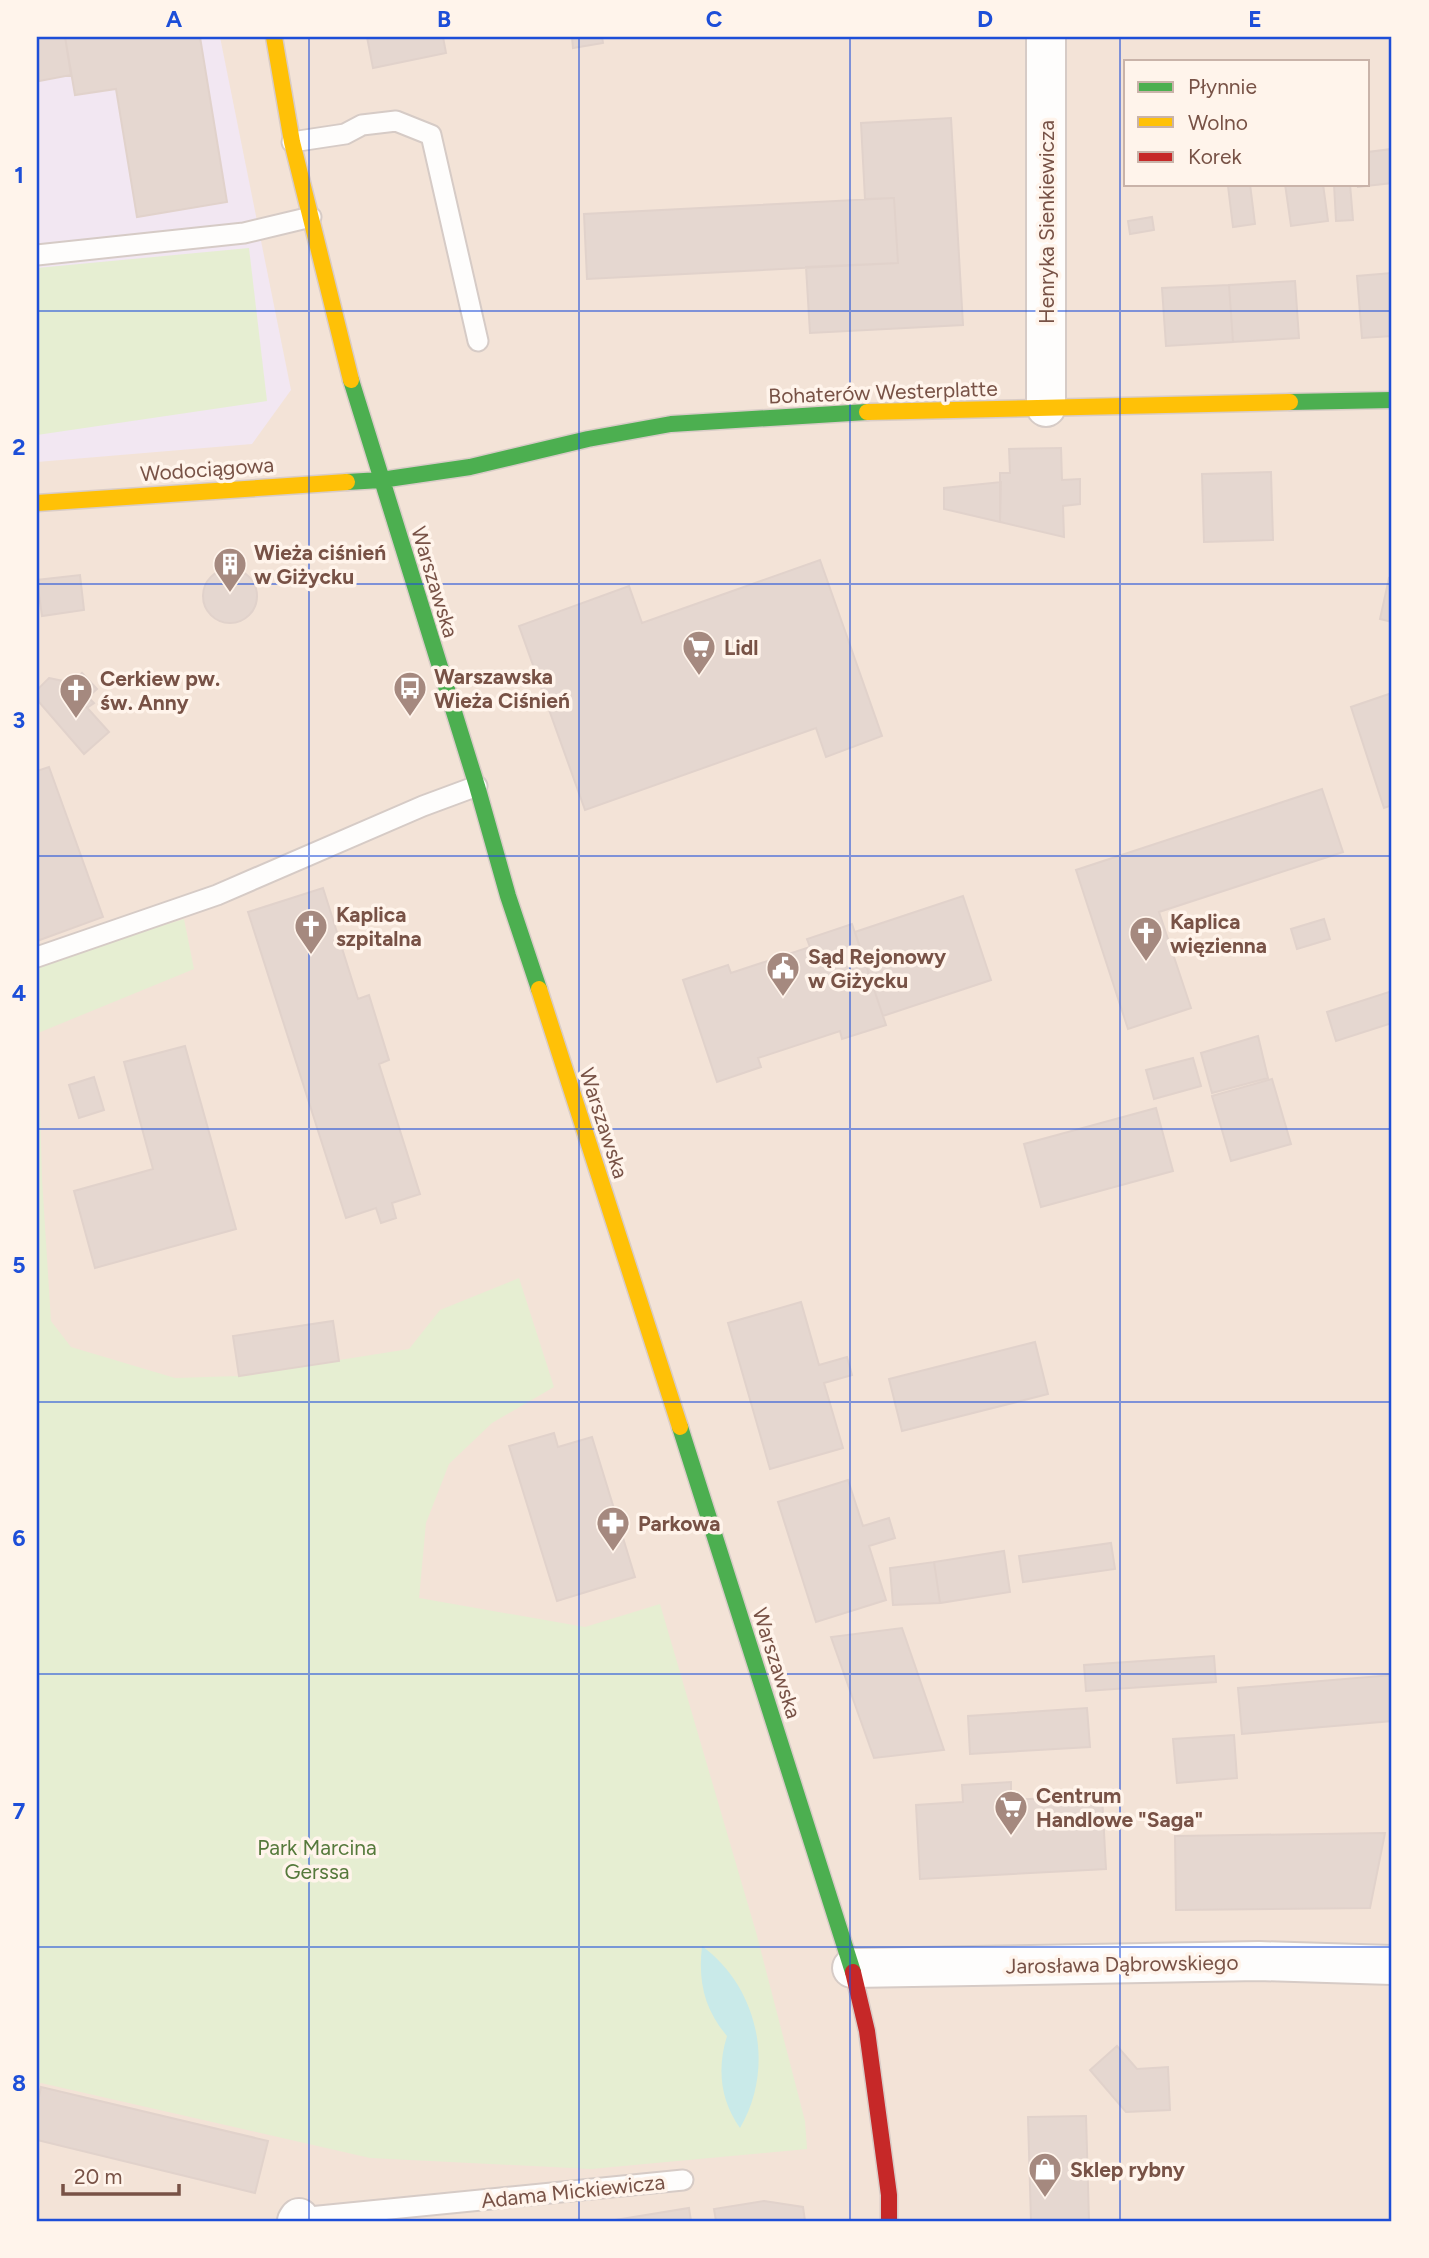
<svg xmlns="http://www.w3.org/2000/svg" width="1429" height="2258" viewBox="0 0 1429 2258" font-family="Figtree,sans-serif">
<rect width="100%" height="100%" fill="#f8f0e9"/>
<path fill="#f3e3d7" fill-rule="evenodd" d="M 37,37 L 1392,37 L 1392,2221 L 37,2221 ZM 1126,61 L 1368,61 L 1368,184 L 1126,184 Z"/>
<path fill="#f2e7f2" d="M 37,37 L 220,37 L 291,390 L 252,444 L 37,462 Z"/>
<path fill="#e6eed2" d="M 249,248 L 267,401 L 37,435 L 37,268 Z
M 184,919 L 194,969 L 38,1033 L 42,1179 L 51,1321 L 71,1347 L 175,1378 L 239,1376 L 409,1349 L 440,1310 L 519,1278 L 554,1387 L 492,1423 L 449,1464 L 426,1523 L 419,1598 L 585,1627 L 660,1604 L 756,1932 L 805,2121 L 807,2149 L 591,2169 L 370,2158 L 41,2083 L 37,2085 L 37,966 L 74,952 Z"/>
<path fill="#c9eae9" d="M 702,1946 C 758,1987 776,2067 740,2128 C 720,2100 717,2068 727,2036 C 704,2009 698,1981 702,1946 Z"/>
<path fill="#e5d7d0" stroke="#e1d2cb" stroke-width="2" d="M 37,37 L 65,37 L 71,75 L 39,81 Z
M 65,37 L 200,37 L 227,202 L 137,217 L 116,89 L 75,95 Z
M 367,37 L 443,37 L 446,53 L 373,68 Z
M 572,37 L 602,37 L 603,43 L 573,48 Z
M 951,118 L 963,325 L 810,333 L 806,267 L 898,263 L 894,198 L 865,199 L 861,123 Z
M 1392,149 L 1392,183 L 1358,187 L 1358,184 L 1368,184 L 1368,152 Z
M 1250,184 L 1255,224 L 1233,227 L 1228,186 Z
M 1285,184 L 1323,184 L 1328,221 L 1291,226 Z
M 1334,184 L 1350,184 L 1353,220 L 1336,221 Z
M 894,198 L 898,263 L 587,279 L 584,214 Z
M 1152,217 L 1154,230 L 1130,234 L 1128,221 Z
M 1391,273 L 1392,336 L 1362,338 L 1357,276 Z
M 1295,281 L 1299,338 L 1233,342 L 1229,285 Z
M 1229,285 L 1233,342 L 1166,346 L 1162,288 Z
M 1061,448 L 1062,480 L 1080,479 L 1080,504 L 1063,506 L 1064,537 L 1000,522 L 1000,473 L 1010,473 L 1009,449 Z
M 1271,472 L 1273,540 L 1204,542 L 1202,474 Z
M 1001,482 L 1000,522 L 944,509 L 944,488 Z
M 820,560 L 882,736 L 826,757 L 816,728 L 585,810 L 519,626 L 629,586 L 642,623 Z
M203 596a27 27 0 1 1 54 0a27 27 0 1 1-54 0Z
M 80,575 L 84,610 L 42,616 L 37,580 Z
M 1389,578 L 1392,579 L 1392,622 L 1380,619 Z
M 82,673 L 97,689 L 88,697 L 94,703 L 87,708 L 67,686 Z
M 49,678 L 63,681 L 109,732 L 84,754 L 39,702 L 37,690 Z
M 1392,693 L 1392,805 L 1384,808 L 1351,707 Z
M 49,767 L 103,917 L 37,941 L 37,771 Z
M 1322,789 L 1343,852 L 1159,912 L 1191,1008 L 1128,1029 L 1076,870 Z
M 323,888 L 358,999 L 369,995 L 389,1060 L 379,1064 L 420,1194 L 392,1203 L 396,1218 L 381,1223 L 376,1208 L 346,1218 L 248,912 Z
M 963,896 L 991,980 L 883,1016 L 855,932 Z
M 1324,919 L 1330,939 L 1297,949 L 1291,929 Z
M 852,924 L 886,1025 L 842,1039 L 840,1031 L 758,1058 L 761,1067 L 717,1082 L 683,980 L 728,965 L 731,973 L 810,947 L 807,939 Z
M 1392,991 L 1392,1023 L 1336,1041 L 1327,1012 Z
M 1258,1036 L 1268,1078 L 1212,1093 L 1201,1053 Z
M 185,1046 L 236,1229 L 95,1268 L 74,1191 L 153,1169 L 124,1062 Z
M 1193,1058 L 1201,1086 L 1154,1099 L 1146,1070 Z
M 94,1077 L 104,1110 L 79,1118 L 69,1085 Z
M 1272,1079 L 1291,1144 L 1231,1161 L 1212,1096 Z
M 1156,1108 L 1173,1171 L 1041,1207 L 1024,1144 Z
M 801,1302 L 819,1365 L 847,1357 L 852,1375 L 824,1383 L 843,1448 L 770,1469 L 728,1323 Z
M 333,1321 L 339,1361 L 239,1376 L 233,1336 Z
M 1035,1342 L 1048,1394 L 902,1431 L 889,1379 Z
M 554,1433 L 558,1447 L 592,1437 L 635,1577 L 557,1601 L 509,1446 Z
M 848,1480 L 863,1526 L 889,1518 L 895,1538 L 869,1546 L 886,1600 L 816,1622 L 778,1502 Z
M 1111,1543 L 1115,1569 L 1023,1582 L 1019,1556 Z
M 1004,1551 L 1010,1592 L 940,1603 L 934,1562 Z
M 934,1562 L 940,1603 L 893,1605 L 890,1568 Z
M 902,1628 L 944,1750 L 874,1758 L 831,1637 Z
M 1214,1656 L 1216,1682 L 1086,1691 L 1084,1665 Z
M 1392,1675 L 1392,1721 L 1242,1734 L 1238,1688 Z
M 1087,1708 L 1090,1747 L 970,1754 L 968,1716 Z
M 1234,1735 L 1237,1778 L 1177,1783 L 1173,1739 Z
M 1011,1782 L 1011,1800 L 1102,1795 L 1106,1869 L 920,1879 L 916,1805 L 963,1802 L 962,1785 Z
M 1385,1833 L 1370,1908 L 1176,1910 L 1175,1836 Z
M 1117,2046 L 1137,2069 L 1168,2067 L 1170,2110 L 1126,2112 L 1090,2070 Z
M 41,2087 L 268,2141 L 255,2193 L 37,2140 L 37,2106 Z
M 1086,2116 L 1089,2221 L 1031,2221 L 1028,2117 Z
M 764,2201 L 803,2207 L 805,2221 L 716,2221 L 714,2209 Z
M 689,2208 L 691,2221 L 609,2221 Z"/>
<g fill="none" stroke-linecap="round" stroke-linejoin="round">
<defs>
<path id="lane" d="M 292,142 L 345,134 L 362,125 L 396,121 L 431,135 L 478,341
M 37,255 L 244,233 L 311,217
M 37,957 L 217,895 L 423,806 L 477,786
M 299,2218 L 683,2180"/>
<path id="street" d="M 1046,37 L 1046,407
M 852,1968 L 1259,1961 L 1392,1965
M 297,2221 L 299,2218"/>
<path id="fast" d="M 351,380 L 477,786 L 508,896 L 539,989
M 1290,402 L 1392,400
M 347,482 L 381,480 L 470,467 L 588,439 L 671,424 L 867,412
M 680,1427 L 853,1972"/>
<path id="slow" d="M 274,37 L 292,142 L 351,380
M 867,412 L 1290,402
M 37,503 L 347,482
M 539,989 L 680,1427"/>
<path id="jam" d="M 853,1972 L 867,2031 L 889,2195 L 889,2221"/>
</defs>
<use href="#lane" stroke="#d6cbc6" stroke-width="23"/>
<use href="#street" stroke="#d6cbc6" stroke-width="42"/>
<use href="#fast" stroke="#d9ccc7" stroke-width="19"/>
<use href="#slow" stroke="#d9ccc7" stroke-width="19"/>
<use href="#jam" stroke="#d9ccc7" stroke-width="19"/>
<use href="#lane" stroke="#fefdfc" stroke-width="19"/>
<use href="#street" stroke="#fefdfc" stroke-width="38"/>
<use href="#fast" stroke="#4caf50" stroke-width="16"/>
<use href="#slow" stroke="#ffc107" stroke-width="16"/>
<use href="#jam" stroke="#c62828" stroke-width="16"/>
</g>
<path fill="none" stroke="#1d4ed8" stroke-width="2" stroke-opacity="0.55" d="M 309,37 L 309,2221M 579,37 L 579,2221M 850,37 L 850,2221M 1120,37 L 1120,2221M 37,311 L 1392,311M 37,584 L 1392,584M 37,856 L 1392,856M 37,1129 L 1392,1129M 37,1402 L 1392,1402M 37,1674 L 1392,1674M 37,1947 L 1392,1947"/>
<defs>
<symbol id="building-pin" viewBox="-11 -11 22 30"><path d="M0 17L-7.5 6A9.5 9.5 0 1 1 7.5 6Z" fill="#a5897f" stroke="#fff4eb"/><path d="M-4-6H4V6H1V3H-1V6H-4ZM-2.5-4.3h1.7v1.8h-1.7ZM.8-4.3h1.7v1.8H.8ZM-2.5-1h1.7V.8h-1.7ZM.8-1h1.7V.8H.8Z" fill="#fff"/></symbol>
<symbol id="supermarket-pin" viewBox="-11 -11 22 30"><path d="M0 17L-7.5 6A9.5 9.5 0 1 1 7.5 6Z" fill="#a5897f" stroke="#fff4eb"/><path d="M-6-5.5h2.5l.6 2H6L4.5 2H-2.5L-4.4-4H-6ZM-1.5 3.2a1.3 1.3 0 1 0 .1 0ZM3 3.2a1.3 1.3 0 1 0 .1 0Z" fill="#fff"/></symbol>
<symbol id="bus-pin" viewBox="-11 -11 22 30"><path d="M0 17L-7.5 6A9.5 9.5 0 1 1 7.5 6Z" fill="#a5897f" stroke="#fff4eb"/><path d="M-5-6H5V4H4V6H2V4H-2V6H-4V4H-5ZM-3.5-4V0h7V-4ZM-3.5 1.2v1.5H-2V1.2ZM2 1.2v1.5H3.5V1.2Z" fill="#fff"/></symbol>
<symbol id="church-pin" viewBox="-11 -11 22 30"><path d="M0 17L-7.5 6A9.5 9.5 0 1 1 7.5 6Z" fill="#a5897f" stroke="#fff4eb"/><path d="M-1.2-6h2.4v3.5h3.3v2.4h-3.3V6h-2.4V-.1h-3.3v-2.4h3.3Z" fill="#fff"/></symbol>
<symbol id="civic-pin" viewBox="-11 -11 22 30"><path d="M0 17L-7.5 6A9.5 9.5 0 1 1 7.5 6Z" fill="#a5897f" stroke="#fff4eb"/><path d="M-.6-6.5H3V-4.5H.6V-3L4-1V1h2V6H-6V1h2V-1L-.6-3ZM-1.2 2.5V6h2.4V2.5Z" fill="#fff"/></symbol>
<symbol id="pharmacy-pin" viewBox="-11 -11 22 30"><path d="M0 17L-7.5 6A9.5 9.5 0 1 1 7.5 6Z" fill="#a5897f" stroke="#fff4eb"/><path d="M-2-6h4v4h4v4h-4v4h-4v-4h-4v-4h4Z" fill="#fff"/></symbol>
<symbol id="shop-pin" viewBox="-11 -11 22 30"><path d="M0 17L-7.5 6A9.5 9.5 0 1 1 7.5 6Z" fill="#a5897f" stroke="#fff4eb"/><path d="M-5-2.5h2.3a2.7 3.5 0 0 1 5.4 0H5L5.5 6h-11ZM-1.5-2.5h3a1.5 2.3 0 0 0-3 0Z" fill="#fff"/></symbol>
</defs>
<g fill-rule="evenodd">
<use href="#building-pin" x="211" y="545" width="38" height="52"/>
<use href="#supermarket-pin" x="680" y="628" width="38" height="52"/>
<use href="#bus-pin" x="391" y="669" width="38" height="52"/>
<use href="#church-pin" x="57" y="671" width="38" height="52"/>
<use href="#church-pin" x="292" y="907" width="38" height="52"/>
<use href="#church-pin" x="1127" y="914" width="38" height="52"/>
<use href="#civic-pin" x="764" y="949" width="38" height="52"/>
<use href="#pharmacy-pin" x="594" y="1504" width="38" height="52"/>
<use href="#supermarket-pin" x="992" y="1788" width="38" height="52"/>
<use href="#shop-pin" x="1026" y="2150" width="38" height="52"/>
</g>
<g text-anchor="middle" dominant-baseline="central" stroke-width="7" stroke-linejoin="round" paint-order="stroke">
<g font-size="21" fill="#785246" stroke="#fff4eb">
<text transform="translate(1046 222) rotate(-90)">Henryka Sienkiewicza</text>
<text transform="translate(883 392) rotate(-2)">Bohaterów Westerplatte</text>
<text transform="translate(207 469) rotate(-4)">Wodociągowa</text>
<text transform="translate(435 582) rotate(73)">Warszawska</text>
<text transform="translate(604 1123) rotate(72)">Warszawska</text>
<text transform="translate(777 1663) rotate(72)">Warszawska</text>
<text transform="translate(1122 1964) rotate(-1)">Jarosława Dąbrowskiego</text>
<text transform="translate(573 2191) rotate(-6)">Adama Mickiewicza</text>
</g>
<g font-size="21" font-weight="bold" fill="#785246" stroke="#fff4eb" text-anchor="start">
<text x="254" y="552">Wieża ciśnień<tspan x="254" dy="24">w Giżycku</tspan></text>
<text x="724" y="647">Lidl</text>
<text x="434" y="676">Warszawska<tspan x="434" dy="24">Wieża Ciśnień</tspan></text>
<text x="100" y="678">Cerkiew pw.<tspan x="100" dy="24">św. Anny</tspan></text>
<text x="336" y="914">Kaplica<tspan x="336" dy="24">szpitalna</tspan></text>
<text x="1170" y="921">Kaplica<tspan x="1170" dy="24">więzienna</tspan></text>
<text x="808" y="956">Sąd Rejonowy<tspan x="808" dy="24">w Giżycku</tspan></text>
<text x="638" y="1523">Parkowa</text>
<text x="1036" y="1795">Centrum<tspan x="1036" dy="24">Handlowe "Saga"</tspan></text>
<text x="1070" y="2169">Sklep rybny</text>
</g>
<g font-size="21" fill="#55793b" stroke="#fff4eb">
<text x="317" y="1847">Park Marcina<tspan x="317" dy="24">Gerssa</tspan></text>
</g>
</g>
<rect width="1429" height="2258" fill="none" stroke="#fff4eb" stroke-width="77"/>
<rect x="1124" y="60" width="245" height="126" fill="#fff4eb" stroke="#c9b3a9" stroke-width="2"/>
<rect x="1138" y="82" width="35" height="10" fill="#4caf50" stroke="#c9b3a9" stroke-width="2"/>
<text x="1188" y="94" font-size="21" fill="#785246">Płynnie</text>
<rect x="1138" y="117" width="35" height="10" fill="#ffc107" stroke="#c9b3a9" stroke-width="2"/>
<text x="1188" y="130" font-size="21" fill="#785246">Wolno</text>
<rect x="1138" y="152" width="35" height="10" fill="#c62828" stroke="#c9b3a9" stroke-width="2"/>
<text x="1188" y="164" font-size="21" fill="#785246">Korek</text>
<path d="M63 2184v10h116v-10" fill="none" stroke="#785246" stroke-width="3.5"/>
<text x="74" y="2184" font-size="21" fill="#785246" stroke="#fff4eb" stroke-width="5" paint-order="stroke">20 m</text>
<rect x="38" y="38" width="1352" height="2182" fill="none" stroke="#1d4ed8" stroke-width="2.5"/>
<g font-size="23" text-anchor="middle" font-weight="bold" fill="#1d4ed8">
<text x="174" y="27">A</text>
<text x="444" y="27">B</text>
<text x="714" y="27">C</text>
<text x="985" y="27">D</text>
<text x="1255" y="27">E</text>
<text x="19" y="183">1</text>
<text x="19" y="455">2</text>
<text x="19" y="728">3</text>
<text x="19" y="1001">4</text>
<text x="19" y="1273">5</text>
<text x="19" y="1546">6</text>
<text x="19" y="1819">7</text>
<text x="19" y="2091">8</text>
</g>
</svg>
